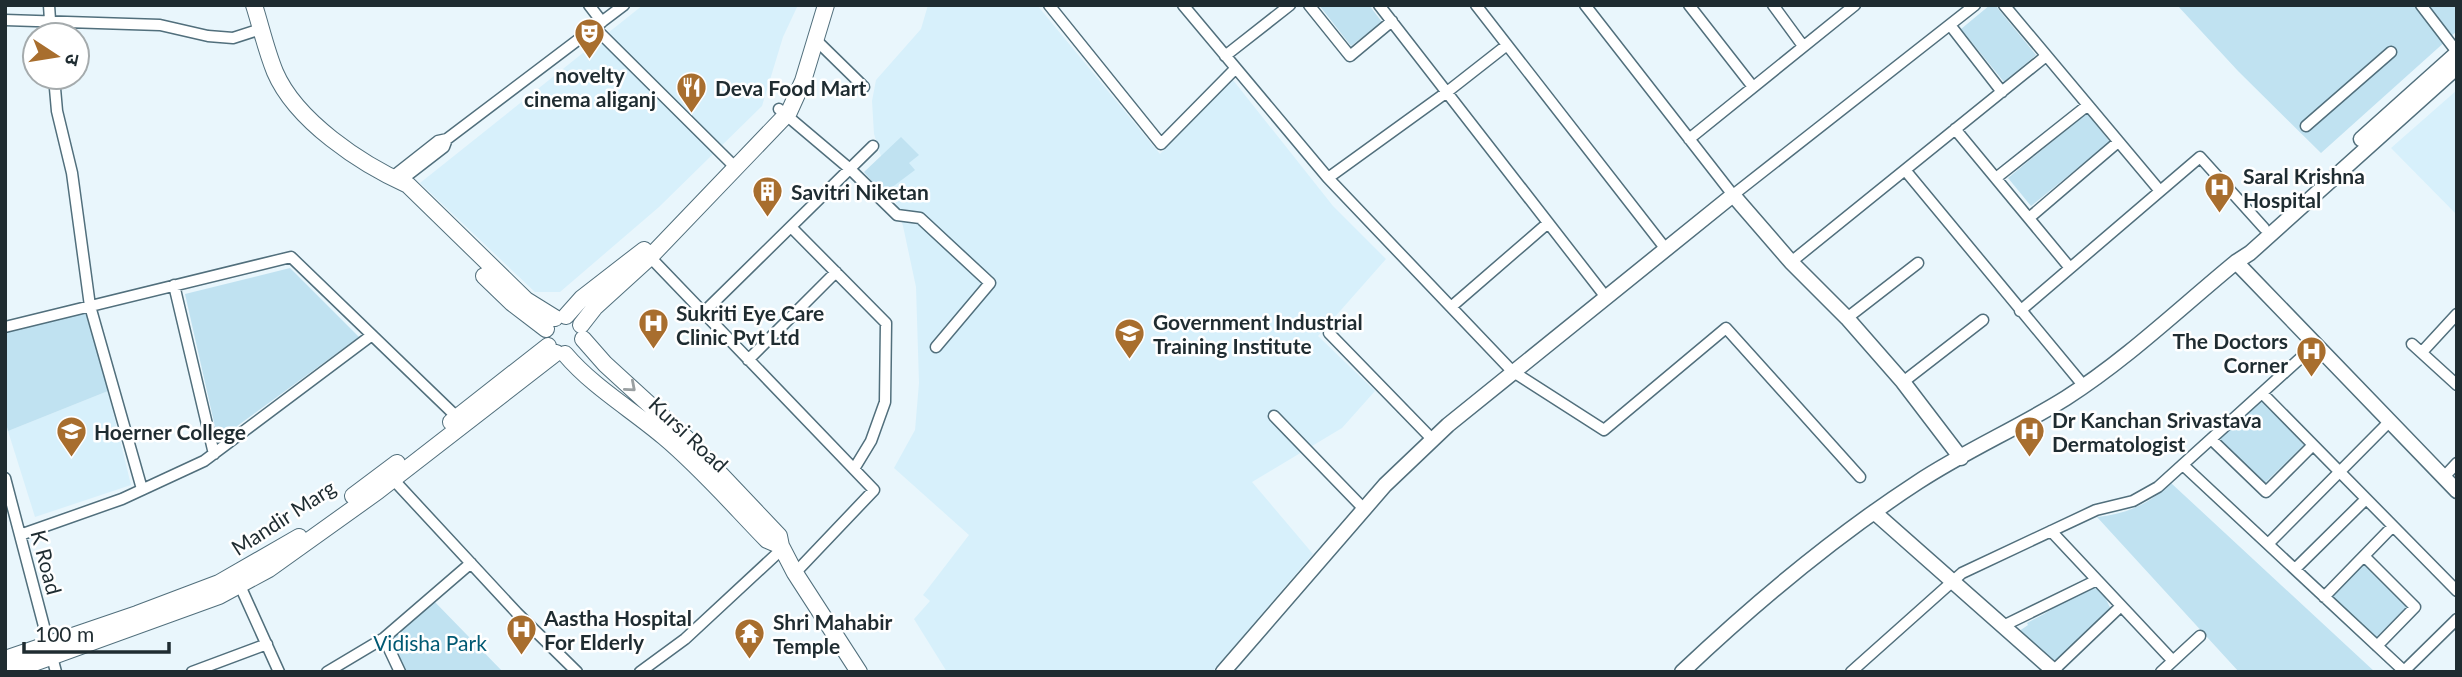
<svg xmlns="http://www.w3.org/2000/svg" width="2462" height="677" viewBox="0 0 2462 677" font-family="Lato,'Noto Sans Devanagari',sans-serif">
<rect width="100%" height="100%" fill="#e9f6fc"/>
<path fill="#d7f0fb" d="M 643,5 L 798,5 L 783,37 L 762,106 L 659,207 L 560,292 L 535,292 L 420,183 Z
M 928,5 L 1037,5 L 1160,154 L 1233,80 L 1333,206 L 1386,259 L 1318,336 L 1375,391 L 1342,428 L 1252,482 L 1313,554 L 1212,672 L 947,672 L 914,619 L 930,601 L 923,595 L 969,535 L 894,468 L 915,430 L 919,383 L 916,287 L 903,226 L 874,134 L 872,101 L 876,80 L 921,29 Z
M 2457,90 L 2457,215 L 2391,148 Z
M 108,391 L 131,485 L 35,517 L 8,431 Z"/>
<path fill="#c0e2f1" d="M 1319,5 L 1369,5 L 1382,22 L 1351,46 Z
M 1990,5 L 1995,5 L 2036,55 L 2004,82 L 1961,29 Z
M 2177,5 L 2457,5 L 2457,31 L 2321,153 L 2238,71 Z
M 2087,113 L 2110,142 L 2031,206 L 2008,178 Z
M 901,137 L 919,155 L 909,163 L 915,170 L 883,194 L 864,172 Z
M 290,268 L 359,337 L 218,440 L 185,294 Z
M 88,310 L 108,391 L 8,431 L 5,419 L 5,333 Z
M 2260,399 L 2304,445 L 2264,484 L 2220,439 Z
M 2171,483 L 2375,672 L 2239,672 L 2097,517 C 2127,514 2149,504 2171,483 Z
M 2364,564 L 2407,607 L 2375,639 L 2332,596 Z
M 2097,580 L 2113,614 L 2054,670 L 2015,634 L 2028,625 L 2027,623 L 2044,614 Z
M 433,600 L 503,672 L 403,672 L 388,638 Z"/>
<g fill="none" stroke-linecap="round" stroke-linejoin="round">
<defs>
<path id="minor" d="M 49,5 L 51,35
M 589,5 L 602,22
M 1049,5 L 1161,144 L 1235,69
M 1183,5 L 1328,178 L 1512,371 L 1604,430 L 1726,328 L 1860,477
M 1309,5 L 1350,56 L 1392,21
M 1379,5 L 1605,296
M 1476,5 L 1665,248
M 1585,5 L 1733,195 L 1975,5
M 1689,5 L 1753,87
M 1773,5 L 1803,46
M 2004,5 L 2160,191
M 2421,5 L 2457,52
M 5,20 L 160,25 L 208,36 L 233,38 L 261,29
M 1950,25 L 2002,92
M 595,28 L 733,165
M 816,40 L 864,87
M 1225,56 L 1290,5
M 54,77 L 57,111 L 72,173 L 90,306 L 142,489
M 779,109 L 850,169 L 897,215 L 920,218 L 990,283 L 936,347
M 2306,126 L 2391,52
M 1955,129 L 2070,268
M 1689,139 L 1855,5
M 1905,170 L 2083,385
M 391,178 L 438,141 L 447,139
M 1328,178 L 1447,92 L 1507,45
M 1996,178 L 2088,105
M 400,181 L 444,147 L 447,139 L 624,5
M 2029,218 L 2118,142
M 791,227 L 886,323 L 885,402 L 871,441 L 854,469
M 650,257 L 874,490 L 795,573
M 1791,262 L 2046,56
M 174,285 L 214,454
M 1451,307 L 1548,223
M 2020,311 L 2200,157 L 2264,228
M 703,313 L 873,146
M 1847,318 L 1918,263
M 5,327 L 291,257 L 460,420
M 1329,333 L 1433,440
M 2412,344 L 2457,385
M 2422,352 L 2457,314
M 748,360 L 836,272
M 1903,382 L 1983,320
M 2262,393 L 2457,591
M 1274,416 L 1364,509
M 2211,439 L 2266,492 L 2313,445
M 2183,465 L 2404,671 L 2457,619
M 390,476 L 517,613 L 577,672
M 2444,477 L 2457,463
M 5,478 L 56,672
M 2051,531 L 2173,661
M 20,535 L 122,499 L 204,461 L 372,335
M 2268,544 L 2390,421
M 2364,556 L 2415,607 L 2377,646
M 2295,569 L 2366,499
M 237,579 L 279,672
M 2324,597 L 2393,526
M 2005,625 L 2097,580
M 384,638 L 400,672
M 2054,670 L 2121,606
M 192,672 L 267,644
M 327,672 L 384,638 L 471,563
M 640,672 L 685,639 L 782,549
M 1851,672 L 1962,573 L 2096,510 L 2133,501 L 2158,487 L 2316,344
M 2161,672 L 2200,636"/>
<path id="tertiary" d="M 2361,139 L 2457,53
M 2236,262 L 2457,491
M 1874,512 L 2055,672
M 1223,672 L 1385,485 L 1448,425 L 1733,195 L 1791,262 L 1847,318 L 1903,382 L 1961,458
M 1682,672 C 1756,602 1832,538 1918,482 C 1965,451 2018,428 2066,398 C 2127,359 2180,308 2236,262 L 2250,253 L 2457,67"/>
<path id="secondary" d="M 254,5 C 261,27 266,50 275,72 C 296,121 361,164 408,185 L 526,300 L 555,318
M 484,276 L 512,303 L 546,329
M 566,316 L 582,298 L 644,250
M 581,325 L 595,307 L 650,257 L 789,112 L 803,81 L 826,5
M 583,339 L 605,364 L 687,439 L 779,536 L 781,546 L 795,573 L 859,672
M 565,354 C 593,387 631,409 664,437 C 701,468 733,505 767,540 L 781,546
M 451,422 L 548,346
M 353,496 L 397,463
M 5,659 L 137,614 L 219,583 L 299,537
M 9,672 L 219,596 L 269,569 L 378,491 L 556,353"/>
</defs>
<use href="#minor" stroke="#516f7c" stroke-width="13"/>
<use href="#tertiary" stroke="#516f7c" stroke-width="17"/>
<use href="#secondary" stroke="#516f7c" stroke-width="18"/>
<use href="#minor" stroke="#fff" stroke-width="10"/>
<use href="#tertiary" stroke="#fff" stroke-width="14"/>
<use href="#secondary" stroke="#fff" stroke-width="16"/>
</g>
<defs><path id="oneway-chevron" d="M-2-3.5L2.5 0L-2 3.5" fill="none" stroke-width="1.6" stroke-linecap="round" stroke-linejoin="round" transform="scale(1.75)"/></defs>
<use stroke="#9aa0a2" href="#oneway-chevron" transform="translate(631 387) rotate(41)"/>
<defs>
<symbol id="theatre-pin" viewBox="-11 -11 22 30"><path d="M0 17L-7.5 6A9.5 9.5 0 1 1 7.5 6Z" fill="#a86e2e" stroke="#fff"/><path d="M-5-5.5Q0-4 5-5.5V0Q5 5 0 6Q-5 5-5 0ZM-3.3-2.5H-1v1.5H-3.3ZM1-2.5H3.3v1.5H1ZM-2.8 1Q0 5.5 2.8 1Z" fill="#fff"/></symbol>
<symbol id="restaurant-pin" viewBox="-11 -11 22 30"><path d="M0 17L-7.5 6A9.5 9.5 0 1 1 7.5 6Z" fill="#a86e2e" stroke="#fff"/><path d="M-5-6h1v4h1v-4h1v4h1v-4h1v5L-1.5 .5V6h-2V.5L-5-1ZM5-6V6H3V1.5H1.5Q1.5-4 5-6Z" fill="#fff"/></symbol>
<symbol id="hospital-pin" viewBox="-11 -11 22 30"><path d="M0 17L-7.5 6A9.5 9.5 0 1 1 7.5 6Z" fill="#a86e2e" stroke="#fff"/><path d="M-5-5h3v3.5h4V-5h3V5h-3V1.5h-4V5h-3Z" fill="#fff"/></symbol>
<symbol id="building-pin" viewBox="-11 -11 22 30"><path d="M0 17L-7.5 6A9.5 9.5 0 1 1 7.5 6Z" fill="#a86e2e" stroke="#fff"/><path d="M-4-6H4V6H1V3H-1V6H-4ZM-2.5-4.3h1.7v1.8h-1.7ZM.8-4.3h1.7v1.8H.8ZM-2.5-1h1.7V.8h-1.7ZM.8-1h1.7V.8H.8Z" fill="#fff"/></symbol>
<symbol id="university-pin" viewBox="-11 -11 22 30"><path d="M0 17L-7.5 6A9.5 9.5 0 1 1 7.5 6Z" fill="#a86e2e" stroke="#fff"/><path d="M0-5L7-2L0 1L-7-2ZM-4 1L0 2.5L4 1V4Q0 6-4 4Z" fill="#fff"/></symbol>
<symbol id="temple-pin" viewBox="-11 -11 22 30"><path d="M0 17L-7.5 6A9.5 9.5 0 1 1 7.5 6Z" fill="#a86e2e" stroke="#fff"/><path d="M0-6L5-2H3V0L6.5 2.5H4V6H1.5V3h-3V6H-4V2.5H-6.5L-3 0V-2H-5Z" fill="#fff"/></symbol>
</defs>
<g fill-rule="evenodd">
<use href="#theatre-pin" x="572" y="16" width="35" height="47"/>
<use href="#restaurant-pin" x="674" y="70" width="35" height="47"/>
<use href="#hospital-pin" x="2202" y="170" width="35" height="47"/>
<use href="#building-pin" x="750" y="174" width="35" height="47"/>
<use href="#hospital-pin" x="636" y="306" width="35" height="47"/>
<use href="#university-pin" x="1112" y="316" width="35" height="47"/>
<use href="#hospital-pin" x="2294" y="334" width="35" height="47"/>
<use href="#university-pin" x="54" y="414" width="35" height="47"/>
<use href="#hospital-pin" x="2012" y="414" width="35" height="47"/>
<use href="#hospital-pin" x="504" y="612" width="35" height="47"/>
<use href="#temple-pin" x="732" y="616" width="35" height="47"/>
</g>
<g text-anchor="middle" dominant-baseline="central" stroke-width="5" stroke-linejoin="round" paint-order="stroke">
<g font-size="21" font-weight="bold" fill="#1f2c31" stroke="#fff" text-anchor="start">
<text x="590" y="74" text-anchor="middle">novelty<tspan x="590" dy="24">cinema aliganj</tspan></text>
<text x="715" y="87">Deva Food Mart</text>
<text x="2243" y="175">Saral Krishna<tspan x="2243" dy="24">Hospital</tspan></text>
<text x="791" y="191">Savitri Niketan</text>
<text x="676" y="312">Sukriti Eye Care<tspan x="676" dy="24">Clinic Pvt Ltd</tspan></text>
<text x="1153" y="321">Government Industrial<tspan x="1153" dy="24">Training Institute</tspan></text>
<text x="2288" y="340" text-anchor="end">The Doctors<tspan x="2288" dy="24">Corner</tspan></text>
<text x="2052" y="419">Dr Kanchan Srivastava<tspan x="2052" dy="24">Dermatologist</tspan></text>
<text x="94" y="431">Hoerner College</text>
<text x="544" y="617">Aastha Hospital<tspan x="544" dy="24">For Elderly</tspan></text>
<text x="773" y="621">Shri Mahabir<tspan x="773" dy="24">Temple</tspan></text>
</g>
<g font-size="21" fill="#1f2c31" stroke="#fff">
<text transform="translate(689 434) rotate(43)">Kursi Road</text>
<text transform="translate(283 517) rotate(-33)">Mandir Marg</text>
<text transform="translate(47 562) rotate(75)">K Road</text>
</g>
<g font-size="21" fill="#005973" stroke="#fff">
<text x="430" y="642">Vidisha Park</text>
</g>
</g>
<rect width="2462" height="677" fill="none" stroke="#1f2c31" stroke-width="14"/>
<g transform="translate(56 56) rotate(102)"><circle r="33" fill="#ffffff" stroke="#a5abad" stroke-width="2"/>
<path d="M0-5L12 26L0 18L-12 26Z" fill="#a86e2e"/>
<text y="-10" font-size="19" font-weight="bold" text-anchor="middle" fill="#1f2c31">उ</text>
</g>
<path d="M24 642v10h145v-10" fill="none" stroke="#1f2c31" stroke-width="3.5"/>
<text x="35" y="642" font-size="21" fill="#1f2c31" stroke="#ffffff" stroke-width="5" paint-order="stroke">100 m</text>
</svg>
